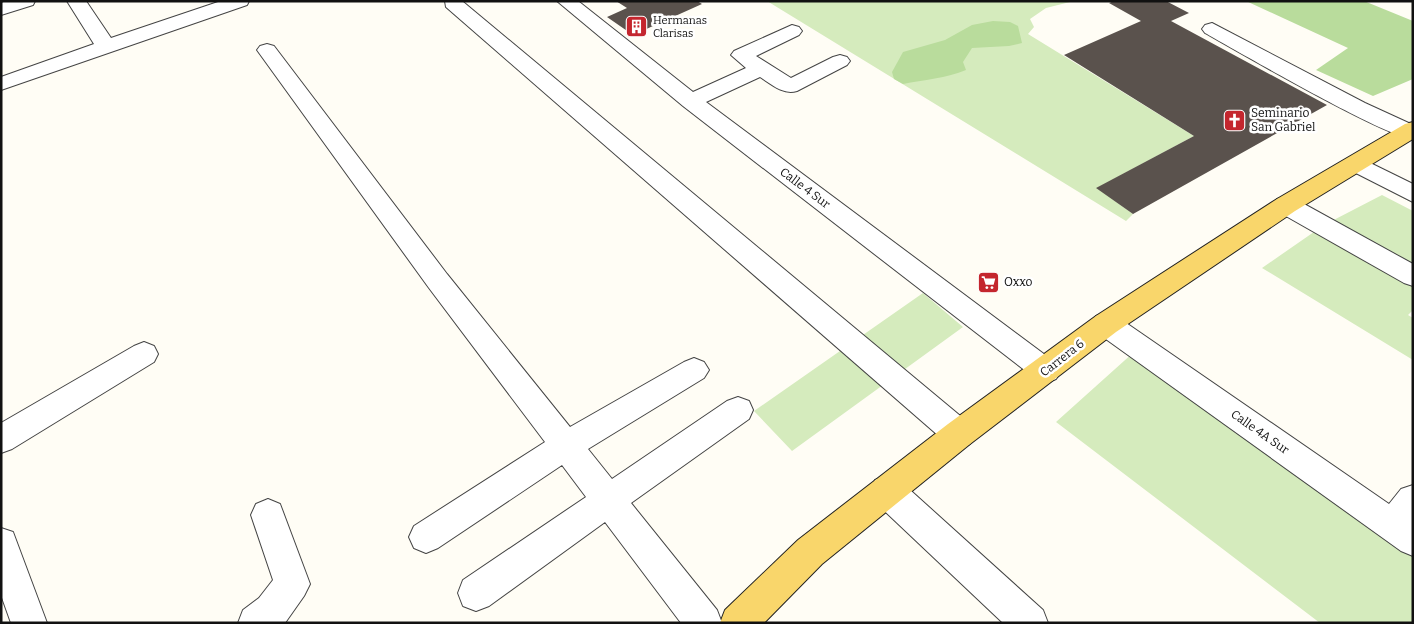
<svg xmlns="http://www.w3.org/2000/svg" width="1414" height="624" viewBox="0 0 1414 624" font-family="Bitter,serif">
<rect width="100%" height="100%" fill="#fffdf5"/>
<path fill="#d5ebbd" d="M 767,1 L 1074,1 L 1046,8 L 1030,19 L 1034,27 L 1028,34 L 1194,136 L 1097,188 L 1133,214 L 1126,221 Z
M 1382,195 L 1413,211 L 1413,310 L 1408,315 L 1413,318 L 1413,360 L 1262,268 L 1324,225 Z
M 923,293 L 963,327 L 792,451 L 754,411 Z
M 1134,352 L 1413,548 L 1413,623 L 1320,623 L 1056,422 Z"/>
<path fill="#b9dc9c" d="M 1246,1 L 1364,1 L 1413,21 L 1413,79 L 1373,96 L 1316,70 L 1348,48 Z
M 993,21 L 1010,22 L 1018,26 L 1022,43 L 1009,46 L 972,48 L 963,62 L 966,70 C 947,78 923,80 903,84 L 894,79 L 892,72 L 903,52 L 945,40 L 972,25 Z"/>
<path fill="#5a524d" d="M 616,1 L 697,1 L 702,4 L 633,35 L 607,17 L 627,8 Z
M 1114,1 L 1166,1 L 1189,13 L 1171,21 L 1327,105 L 1133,214 L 1096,188 L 1194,136 L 1064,55 L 1141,21 L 1109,3 Z"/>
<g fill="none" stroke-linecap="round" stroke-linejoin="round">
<defs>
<path id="minor" d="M 6,1 L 35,1 L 33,5 L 1,15 L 1,3 Z
M 67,1 L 86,1 L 111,38 L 221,1 L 249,1 L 247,5 L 1,90 L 1,77 L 94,44 Z
M 445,1 L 462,1 L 970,424 L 974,434 L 970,444 L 959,448 L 948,444 L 446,7 Z
M 557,1 L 578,1 L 693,92 L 746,68 L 731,55 L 734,51 L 792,25 L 799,27 L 802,31 L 799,35 L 756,56 L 791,78 L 833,57 L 840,55 L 847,57 L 850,61 L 847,65 L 797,91 C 783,95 772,85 760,77 L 706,102 L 1056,363 L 1061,371 L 1056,379 L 1046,383 L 1036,379 L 683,106 Z
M 1212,23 L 1365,103 L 1413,125 L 1413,138 C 1395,143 1232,48 1205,33 L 1202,29 L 1205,25 Z
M 267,44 L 274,46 L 447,274 L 570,427 L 684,362 L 694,358 L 704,362 L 709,370 L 704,378 L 588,449 L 612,479 L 727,401 L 738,397 L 749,401 L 753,410 L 749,419 L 631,503 L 717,610 L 722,623 L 681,623 L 605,522 L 489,606 L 476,611 L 463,606 L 458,593 L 463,580 L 586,497 L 562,465 L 438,548 L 426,553 L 414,548 L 409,537 L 414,526 L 545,442 L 429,288 L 257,50 L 260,46 Z
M 1356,156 L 1413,184 L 1413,202 L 1348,169 L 1344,164 L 1348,159 Z
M 1286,197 L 1295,199 L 1413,264 L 1413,286 L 1404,283 L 1277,211 L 1274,205 L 1277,199 Z
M 1106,313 L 1116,316 L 1389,504 L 1401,489 L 1413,485 L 1413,556 L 1401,551 L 1096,332 L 1092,324 L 1096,316 Z
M 144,342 L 154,346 L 158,354 L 154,362 L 12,449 L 1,453 L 1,423 L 134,346 Z
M 887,476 L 899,480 L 1043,610 L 1048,623 L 1003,623 L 875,502 L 871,491 L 875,480 Z
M 268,499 L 280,504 L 310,584 L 304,596 L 285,623 L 238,623 L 243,610 L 259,598 L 273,580 L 251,515 L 256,504 Z
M 1,528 L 13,532 L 47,623 L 11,623 L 1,595 Z"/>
<path id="major" d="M 1413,122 L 1413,139 L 1295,211 L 1116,332 L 970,444 L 822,564 L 764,623 L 720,623 L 725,610 L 798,540 L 948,424 L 1096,316 L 1277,199 L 1405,124 Z"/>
</defs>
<use href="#minor" stroke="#444" stroke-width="2"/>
<use href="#major" stroke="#222" stroke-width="2"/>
<use href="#minor" fill="#fff" fill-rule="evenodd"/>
<use href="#major" fill="#f9d66b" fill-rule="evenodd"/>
</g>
<defs>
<symbol id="building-square" viewBox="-11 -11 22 22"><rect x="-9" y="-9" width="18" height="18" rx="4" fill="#c4262e" stroke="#fff"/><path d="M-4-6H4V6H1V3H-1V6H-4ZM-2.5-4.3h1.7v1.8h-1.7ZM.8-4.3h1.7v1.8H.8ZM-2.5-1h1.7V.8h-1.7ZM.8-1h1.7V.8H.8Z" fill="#fff"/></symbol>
<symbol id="church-square" viewBox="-11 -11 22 22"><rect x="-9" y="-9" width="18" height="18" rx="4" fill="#c4262e" stroke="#fff"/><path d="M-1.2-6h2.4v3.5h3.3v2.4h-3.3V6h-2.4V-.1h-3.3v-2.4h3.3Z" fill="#fff"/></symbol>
<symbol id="supermarket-square" viewBox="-11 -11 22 22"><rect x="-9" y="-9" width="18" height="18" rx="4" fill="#c4262e" stroke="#fff"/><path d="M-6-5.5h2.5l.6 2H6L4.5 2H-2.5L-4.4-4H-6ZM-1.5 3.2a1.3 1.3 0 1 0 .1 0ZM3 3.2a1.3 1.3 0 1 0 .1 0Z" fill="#fff"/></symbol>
</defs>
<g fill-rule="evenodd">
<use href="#building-square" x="624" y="14" width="25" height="25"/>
<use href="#church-square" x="1222" y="108" width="25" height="25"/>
<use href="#supermarket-square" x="976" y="270" width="25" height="25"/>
</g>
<g text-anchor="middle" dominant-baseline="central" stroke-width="5" stroke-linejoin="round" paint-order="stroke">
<g font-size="11" fill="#111" stroke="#fff" text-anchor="start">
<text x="653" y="20">Hermanas<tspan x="653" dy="13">Clarisas</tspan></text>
</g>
<g font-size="12" fill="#111" stroke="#fff" text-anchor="start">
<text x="1251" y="113">Seminario<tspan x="1251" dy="14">San Gabriel</tspan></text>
<text x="1004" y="282">Oxxo</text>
</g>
<g font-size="12" fill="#111" stroke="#fff">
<text transform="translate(805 188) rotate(37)">Calle 4 Sur</text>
<text transform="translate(1062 358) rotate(-38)">Carrera 6</text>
<text transform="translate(1260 432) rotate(35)">Calle 4A Sur</text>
</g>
</g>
<rect width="1414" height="624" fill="none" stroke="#111111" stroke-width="5"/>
</svg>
